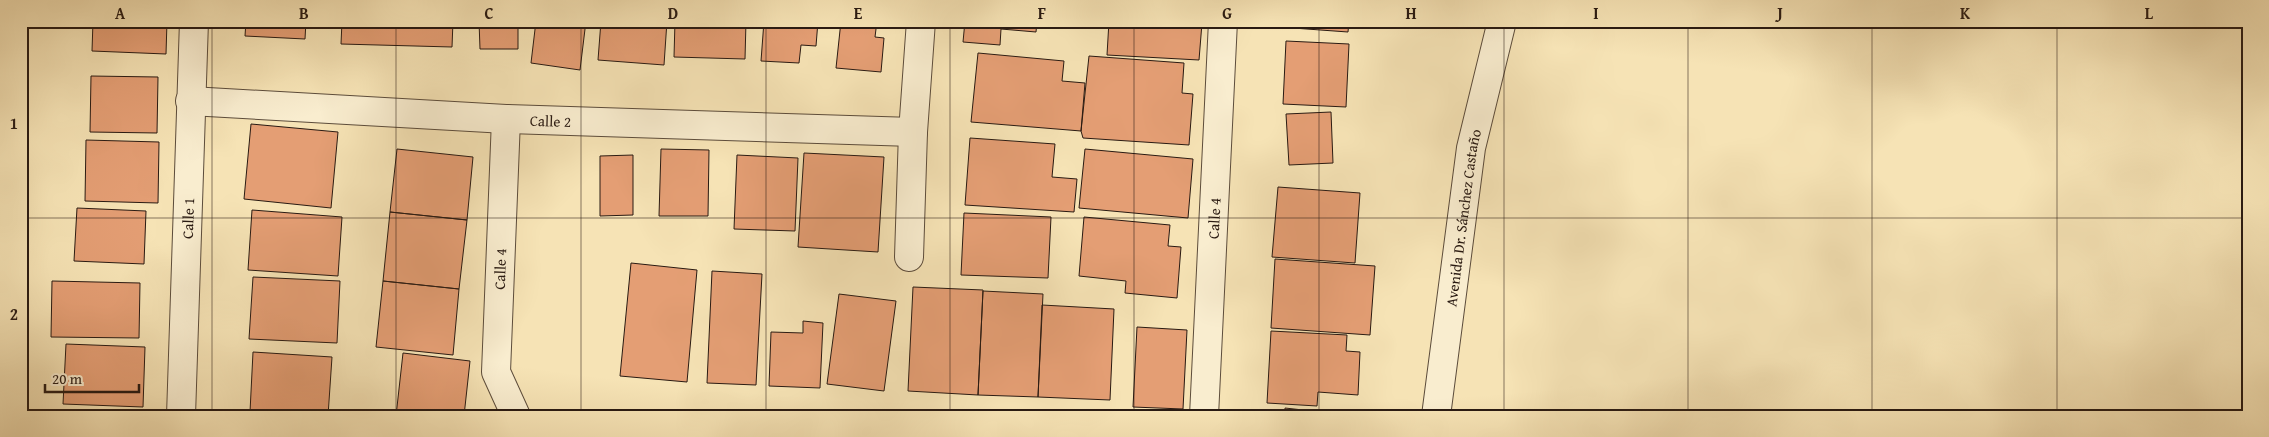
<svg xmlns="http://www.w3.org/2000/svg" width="2269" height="437" viewBox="0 0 2269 437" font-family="'Gentium Book Plus',serif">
<rect width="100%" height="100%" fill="#f6e3b5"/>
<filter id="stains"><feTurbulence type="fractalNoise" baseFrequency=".004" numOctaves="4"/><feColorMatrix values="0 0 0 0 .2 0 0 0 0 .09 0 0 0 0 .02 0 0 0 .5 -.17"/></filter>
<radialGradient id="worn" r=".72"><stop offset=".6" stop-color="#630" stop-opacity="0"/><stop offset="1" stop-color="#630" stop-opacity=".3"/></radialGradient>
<path fill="#e49e74" stroke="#291a12" d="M 93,21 L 167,21 L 166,54 L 92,51 Z
M 246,21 L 306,21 L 305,39 L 245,36 Z
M 342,21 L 453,21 L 452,47 L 341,44 Z
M 479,21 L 518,21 L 518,49 L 480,49 Z
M 536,21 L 586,21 L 580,70 L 531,63 Z
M 601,21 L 667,21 L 664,65 L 598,60 Z
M 675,21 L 746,21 L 745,59 L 674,57 Z
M 764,21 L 818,21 L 816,46 L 801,45 L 799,63 L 761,61 Z
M 841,21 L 877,21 L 875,37 L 884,38 L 881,72 L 836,68 Z
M 965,21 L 1037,21 L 1036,32 L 1001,29 L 1000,45 L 963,42 Z
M 1109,21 L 1191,21 L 1191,25 L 1202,23 L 1199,60 L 1107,55 Z
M 1293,21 L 1349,21 L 1348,32 L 1293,28 Z
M 1286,41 L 1349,44 L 1346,107 L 1283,104 Z
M 978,53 L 1064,61 L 1062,81 L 1085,83 L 1081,131 L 971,122 Z
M 1089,56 L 1184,63 L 1182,93 L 1193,94 L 1189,145 L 1083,138 L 1081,131 Z
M 91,76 L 158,77 L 157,133 L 90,132 Z
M 1331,112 L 1333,163 L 1289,165 L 1286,114 Z
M 251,124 L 338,132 L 331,208 L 244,199 Z
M 970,138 L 1055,144 L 1052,177 L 1077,179 L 1074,212 L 965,205 Z
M 86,140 L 159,142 L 158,203 L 85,201 Z
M 397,149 L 473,157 L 467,220 L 390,212 Z
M 661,149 L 709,150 L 708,216 L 659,216 Z
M 1085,149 L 1193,159 L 1188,218 L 1079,208 Z
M 804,153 L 884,157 L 878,252 L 798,247 Z
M 633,155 L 633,215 L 600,216 L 600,156 Z
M 737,155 L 798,158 L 795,231 L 734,229 Z
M 1278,187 L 1360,193 L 1355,263 L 1272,257 Z
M 77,208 L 146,211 L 144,264 L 74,261 Z
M 252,210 L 342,217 L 338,276 L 248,270 Z
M 390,212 L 467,220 L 459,289 L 383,281 Z
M 964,213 L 1051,217 L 1048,278 L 961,275 Z
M 1084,217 L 1170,225 L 1168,246 L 1181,247 L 1177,298 L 1125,293 L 1126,281 L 1079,276 Z
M 1275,259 L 1375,266 L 1370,335 L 1271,328 Z
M 631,263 L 697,270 L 687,382 L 620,376 Z
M 712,271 L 762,274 L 756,385 L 707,383 Z
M 253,277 L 340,281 L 337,343 L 249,339 Z
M 52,281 L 140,283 L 139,338 L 51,337 Z
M 383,281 L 459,289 L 453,355 L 376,347 Z
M 913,287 L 983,290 L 978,395 L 908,391 Z
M 983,291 L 1043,294 L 1038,397 L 978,395 Z
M 839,294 L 896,301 L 884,391 L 827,384 Z
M 1042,305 L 1114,309 L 1110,400 L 1038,397 Z
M 803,321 L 823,323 L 820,388 L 769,386 L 771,332 L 803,333 Z
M 1137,327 L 1187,330 L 1183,409 L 1133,407 Z
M 1271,331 L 1347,335 L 1346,351 L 1360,352 L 1358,395 L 1318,392 L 1317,406 L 1267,403 Z
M 66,344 L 145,347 L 143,407 L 63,404 Z
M 253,352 L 332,357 L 328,416 L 250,412 Z
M 403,353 L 470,361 L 464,416 L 396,416 Z
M 1285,408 L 1312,411 L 1311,416 L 1285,416 Z"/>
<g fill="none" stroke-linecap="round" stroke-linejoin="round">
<defs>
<g id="minor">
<path id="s1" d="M 190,101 L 506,119 L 913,132"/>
<path d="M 506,119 L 496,372 L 516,416"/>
<path d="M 909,257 L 913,132 L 921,21"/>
<path id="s2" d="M 181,416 L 194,21"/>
<path id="s3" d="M 1204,416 L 1223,21"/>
</g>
<g id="tertiary">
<path id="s4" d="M 1436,416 L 1471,148 L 1502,21"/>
</g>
</defs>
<use href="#minor" stroke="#5c4c3b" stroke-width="30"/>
<use href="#tertiary" stroke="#5c4c3b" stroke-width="30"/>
<use href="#minor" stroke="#f9edcf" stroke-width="28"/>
<use href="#tertiary" stroke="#f9edcf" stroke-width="28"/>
</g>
<path fill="none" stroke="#291a12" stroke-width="1" stroke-opacity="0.55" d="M 212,21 L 212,416M 396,21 L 396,416M 581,21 L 581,416M 766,21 L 766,416M 950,21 L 950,416M 1134,21 L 1134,416M 1319,21 L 1319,416M 1504,21 L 1504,416M 1688,21 L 1688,416M 1872,21 L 1872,416M 2057,21 L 2057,416M 21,218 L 2248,218"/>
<g text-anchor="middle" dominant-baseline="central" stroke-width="5" stroke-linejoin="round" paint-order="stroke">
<g font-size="15" fill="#291a12" stroke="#f9edcf">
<text stroke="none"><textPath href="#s1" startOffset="361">Calle 2</textPath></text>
<text stroke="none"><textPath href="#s4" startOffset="200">Avenida Dr. Sánchez Castaño</textPath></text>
<text stroke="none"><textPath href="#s2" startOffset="198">Calle 1</textPath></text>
<text stroke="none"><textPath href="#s3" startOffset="198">Calle 4</textPath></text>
<text transform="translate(500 269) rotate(-88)">Calle 4</text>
</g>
</g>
<rect width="2269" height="437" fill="none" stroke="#f6e3b5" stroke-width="55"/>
<path d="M45 384v8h94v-8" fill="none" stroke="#291a12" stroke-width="2.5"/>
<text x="52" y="384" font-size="15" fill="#291a12" stroke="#f9edcf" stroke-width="4" paint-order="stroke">20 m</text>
<rect x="28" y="28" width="2214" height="382" fill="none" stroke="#291a12" stroke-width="2"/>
<g font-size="16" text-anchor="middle" font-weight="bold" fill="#291a12">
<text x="120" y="19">A</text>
<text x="304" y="19">B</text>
<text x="489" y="19">C</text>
<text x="673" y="19">D</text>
<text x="858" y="19">E</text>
<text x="1042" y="19">F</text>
<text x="1227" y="19">G</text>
<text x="1411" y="19">H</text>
<text x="1596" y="19">I</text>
<text x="1780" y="19">J</text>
<text x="1965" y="19">K</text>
<text x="2149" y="19">L</text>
<text x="14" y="129">1</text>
<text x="14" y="320">2</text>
</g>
<rect width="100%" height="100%" filter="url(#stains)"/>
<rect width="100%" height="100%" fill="url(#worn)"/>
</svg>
